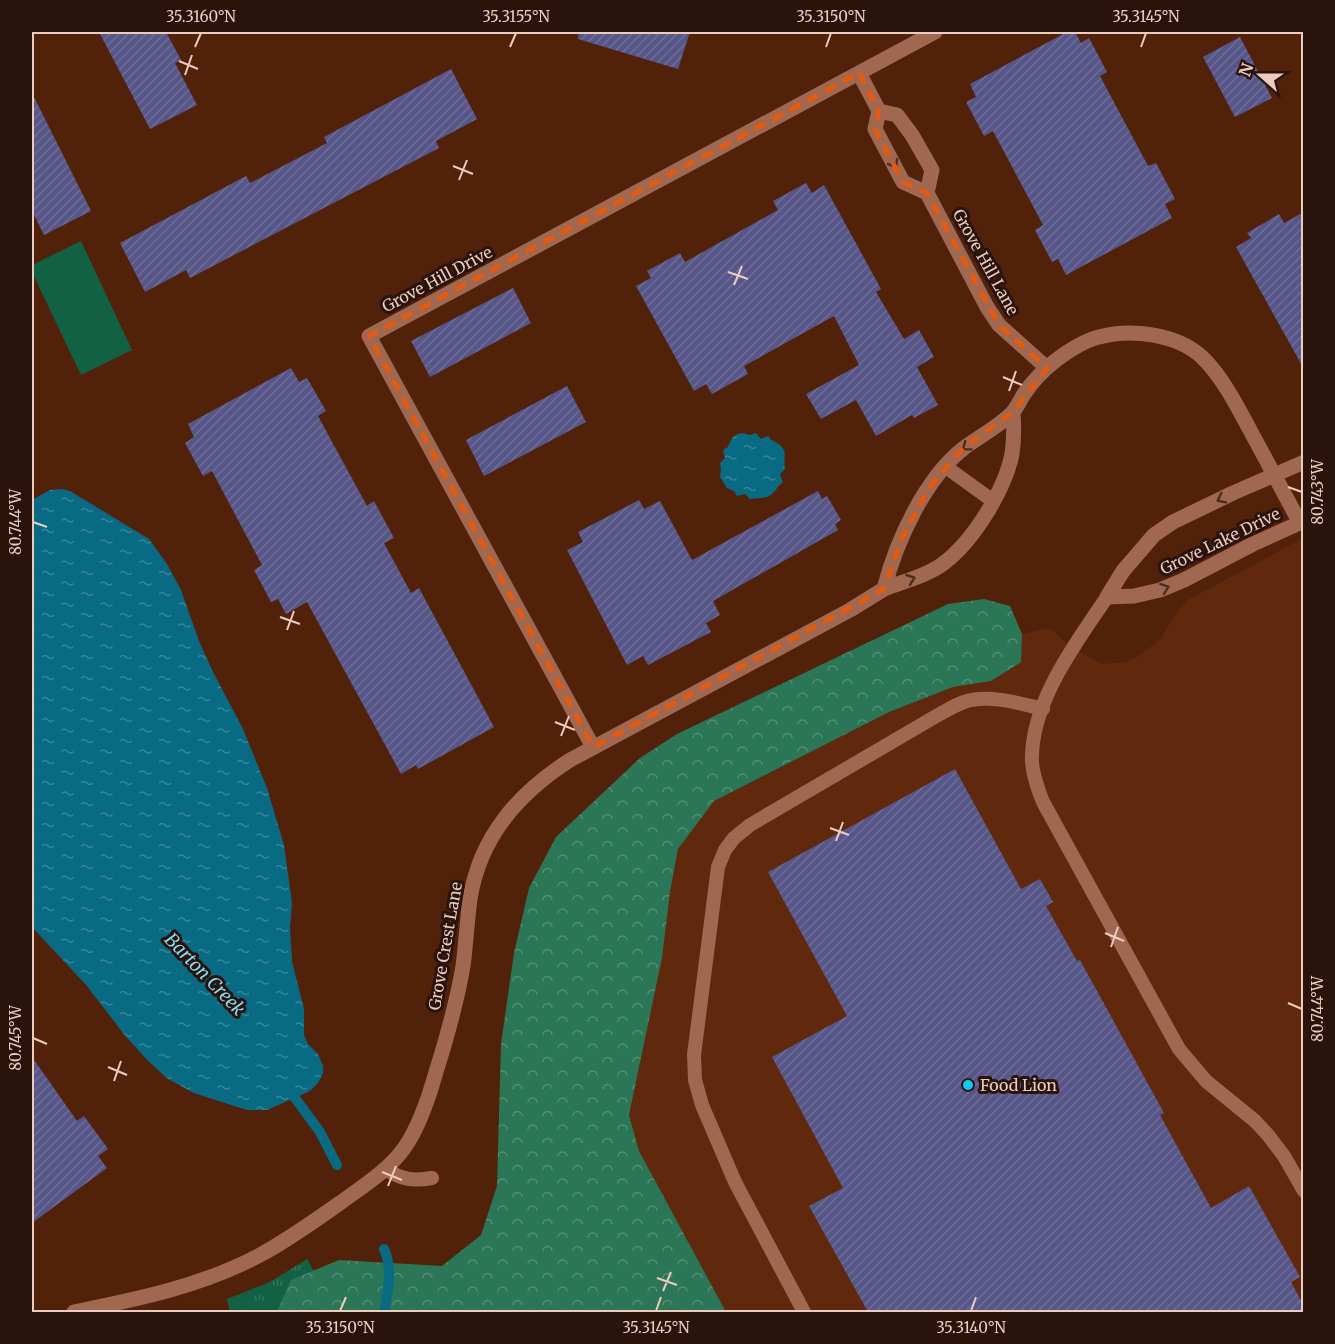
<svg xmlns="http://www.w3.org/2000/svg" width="1335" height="1344" viewBox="0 0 1335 1344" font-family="Merriweather,serif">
<defs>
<pattern id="grass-tufts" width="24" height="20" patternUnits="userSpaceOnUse" patternTransform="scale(1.5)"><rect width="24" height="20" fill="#126144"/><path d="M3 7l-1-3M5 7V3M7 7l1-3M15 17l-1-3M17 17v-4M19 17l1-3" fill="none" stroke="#35765d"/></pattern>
<pattern id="forest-crowns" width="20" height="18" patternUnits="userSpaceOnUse" patternTransform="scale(1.5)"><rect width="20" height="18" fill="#2b7657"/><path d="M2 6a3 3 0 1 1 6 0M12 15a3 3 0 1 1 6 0" fill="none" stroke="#548e75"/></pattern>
<pattern id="water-ripples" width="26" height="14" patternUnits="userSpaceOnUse" patternTransform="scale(1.5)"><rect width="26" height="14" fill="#096a84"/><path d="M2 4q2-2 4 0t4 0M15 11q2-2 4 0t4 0" fill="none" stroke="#398599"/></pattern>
<pattern id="building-hatch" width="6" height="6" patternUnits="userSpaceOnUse" patternTransform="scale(1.5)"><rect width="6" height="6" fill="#565688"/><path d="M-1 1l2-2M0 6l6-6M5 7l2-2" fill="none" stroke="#6e6d97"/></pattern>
</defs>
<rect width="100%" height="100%" fill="#52210a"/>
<path fill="#60280d" d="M 1303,538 L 1303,1312 L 726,1312 L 639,1151 L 629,1115 L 662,958 L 670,892 L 678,849 L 714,801 L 889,712 L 953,687 L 991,681 L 1021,662 L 1022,634 L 1050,628 L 1069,645 L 1101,664 L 1125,662 L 1137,657 L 1160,640 L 1176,613 L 1186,601 Z"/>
<path fill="url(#grass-tufts)" d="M 307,1259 L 315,1273 L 307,1312 L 230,1312 L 227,1299 L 270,1282 Z"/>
<path fill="url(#forest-crowns)" d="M 984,599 L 1010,606 L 1022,634 L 1021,662 L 991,681 L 953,687 L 889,712 L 714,801 L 678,849 L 670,892 L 662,958 L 629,1115 L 639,1151 L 726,1312 L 277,1312 L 291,1280 L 339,1260 L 442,1266 L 481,1235 L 497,1186 L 501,1044 L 514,953 L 529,888 L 556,837 L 640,758 L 677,734 L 948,604 Z"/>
<path fill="#126144" d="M 81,241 L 132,350 L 81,375 L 32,272 L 32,265 Z"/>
<path fill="url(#water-ripples)" d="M 743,433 L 750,435 L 756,433 L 761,439 L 768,436 C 772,442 775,441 780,445 C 788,451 783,461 785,469 L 780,474 L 783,482 C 777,486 777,490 772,494 C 765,500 758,497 750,499 L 745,494 L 737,496 L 734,491 L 727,488 L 720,477 L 721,469 L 720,463 L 725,458 L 723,450 L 728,447 C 731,438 734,434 743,433 Z
M 62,489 L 70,491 L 149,539 L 167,564 L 181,590 L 199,641 L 213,672 L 243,729 L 267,788 L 284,845 L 292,903 L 290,927 L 292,961 L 304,1009 L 304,1035 L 308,1044 L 318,1054 L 323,1066 L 323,1073 L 318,1083 L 310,1091 L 267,1110 L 247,1110 L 194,1093 L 168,1079 L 147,1060 L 123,1033 L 87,986 L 32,927 L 32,500 L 50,490 Z"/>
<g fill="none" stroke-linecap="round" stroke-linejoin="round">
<path stroke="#096a84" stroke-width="10" d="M 287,1087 L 320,1132 L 337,1165
M 384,1312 C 388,1292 393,1268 384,1249"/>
</g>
<path fill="url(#building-hatch)" d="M 99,32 L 166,32 L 181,60 L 175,63 L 197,105 L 150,129 Z
M 579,32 L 690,32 L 678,69 L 578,39 Z
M 1067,32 L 1075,32 L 1081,43 L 1089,38 L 1107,72 L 1100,76 L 1148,166 L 1156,163 L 1175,199 L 1165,204 L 1172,218 L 1066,275 L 1058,259 L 1052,262 L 1035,230 L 1043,225 L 993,131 L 984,136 L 966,102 L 976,97 L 970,84 Z
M 1240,37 L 1272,98 L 1235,117 L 1203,57 Z
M 451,69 L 477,119 L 436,141 L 439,148 L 190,278 L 186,270 L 145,292 L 120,243 L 246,176 L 250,183 L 327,143 L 324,137 Z
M 32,93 L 91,211 L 44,235 L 32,211 Z
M 806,183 L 812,193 L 824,185 L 881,289 L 876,292 L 904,339 L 919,330 L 934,357 L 917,367 L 938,405 L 914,418 L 912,415 L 876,436 L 856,400 L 821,419 L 806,394 L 859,365 L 834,316 L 744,366 L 748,374 L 712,394 L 706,384 L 694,391 L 636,286 L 651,278 L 647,271 L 680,253 L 685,262 L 778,210 L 773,201 Z
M 1304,212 L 1304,369 L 1236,247 L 1251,238 L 1247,233 L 1279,214 L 1284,223 Z
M 513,288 L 531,323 L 430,377 L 411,341 Z
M 291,368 L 299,382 L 307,378 L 326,411 L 318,416 L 367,506 L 374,501 L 394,538 L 384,543 L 411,593 L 419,588 L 494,727 L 418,769 L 416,765 L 401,774 L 307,602 L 286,614 L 278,599 L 271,602 L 254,570 L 262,565 L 212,471 L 203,476 L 185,443 L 194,437 L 188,424 Z
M 567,386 L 586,422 L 484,476 L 466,440 Z
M 818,491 L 822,499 L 827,496 L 841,520 L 835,524 L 838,530 L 713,601 L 720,615 L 706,623 L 711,632 L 648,665 L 643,656 L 627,665 L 567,550 L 583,542 L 578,532 L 639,500 L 644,509 L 660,501 L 692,560 Z
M 955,769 L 1021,889 L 1040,879 L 1053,902 L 1046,906 L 1077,961 L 1080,960 L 1164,1113 L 1160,1115 L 1211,1208 L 1249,1186 L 1300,1277 L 1291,1282 L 1304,1306 L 1304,1312 L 868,1312 L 809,1206 L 843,1188 L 772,1057 L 847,1016 L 768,872 Z
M 32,1057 L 77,1121 L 84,1116 L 108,1149 L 98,1156 L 107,1168 L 32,1223 Z"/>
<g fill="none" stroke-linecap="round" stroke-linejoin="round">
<path stroke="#a06851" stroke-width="14" d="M 946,467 L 993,501
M 1107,597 C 1076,643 1030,703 1032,762 C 1033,776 1038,789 1043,802 L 1179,1049 L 1206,1081 L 1255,1121 L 1268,1135 L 1284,1156 L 1304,1191
M 386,1169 C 401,1180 414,1181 432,1178
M 804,1312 L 735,1182 L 702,1105 L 695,1080 L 694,1055 L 718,867 L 725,850 L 734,838 L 750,825 L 938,715 C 946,711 955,705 964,702 C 989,694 1018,703 1043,709"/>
<path stroke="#a06851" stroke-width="15" d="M 859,73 L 879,111 L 875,129 L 903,182 L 927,193 L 932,170 L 912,135 L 897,115 L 879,111
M 927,193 L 987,307 L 999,325 L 1047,368
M 1013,412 C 1014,426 1014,441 1012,454 C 1005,490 973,541 944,563 C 927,576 904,581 884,589 C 896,542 925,478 964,448 C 980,436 998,427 1012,413 C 1017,408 1020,400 1024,394 C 1033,381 1043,370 1055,361 C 1068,351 1083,341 1099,337 C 1131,328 1178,334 1203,358 C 1223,378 1237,406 1250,430 C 1267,461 1283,492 1300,523
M 1107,597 L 1123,571 L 1154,535 L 1173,522 L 1233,493 L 1304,462
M 1107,597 L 1134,596 L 1160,590 L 1184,580 L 1253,544 L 1304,521
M 593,747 L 369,336 L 935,32
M 74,1312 C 138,1299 202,1286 260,1255 C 288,1240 314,1221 340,1203 C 363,1186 388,1171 405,1147 C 420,1125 429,1097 436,1072 C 447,1037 457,1002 463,966 C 466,944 467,921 470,899 C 480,836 519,793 570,760 L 850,610 L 884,589"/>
</g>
<defs><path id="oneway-chevron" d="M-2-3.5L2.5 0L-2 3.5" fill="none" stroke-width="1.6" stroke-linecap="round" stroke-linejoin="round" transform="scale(1.5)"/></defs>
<g stroke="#4d2d1f">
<use href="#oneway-chevron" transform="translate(894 164) rotate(61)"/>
<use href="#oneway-chevron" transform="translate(966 447) rotate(143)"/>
<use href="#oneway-chevron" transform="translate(1221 499) rotate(153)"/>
<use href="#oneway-chevron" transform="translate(911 579) rotate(-20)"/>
<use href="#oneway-chevron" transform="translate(1165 588) rotate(-20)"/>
</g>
<path fill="none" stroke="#e8590c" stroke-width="4.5" stroke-dasharray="12 8" stroke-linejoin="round" d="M 859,73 L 879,111 L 875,129 L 903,182 L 927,193 L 999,325 L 1047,368 L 1013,412 L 963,448 L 929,488 L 903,536 L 884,589 L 593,747 L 369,336 Z"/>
<path fill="none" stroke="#ecccbf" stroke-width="2" d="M 195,47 L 201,33M 510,47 L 516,33M 826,47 L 831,33M 1141,47 L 1146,33M 179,61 L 198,69M 185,75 L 192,55M 453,166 L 473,174M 459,180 L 467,160M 728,272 L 748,279M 734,285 L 742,266M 1003,377 L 1022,385M 1009,391 L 1016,371M 1288,487 L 1302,492M 33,522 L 47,527M 280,617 L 300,624M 287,630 L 294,611M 555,722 L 575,730M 561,736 L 569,716M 830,828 L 849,835M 836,841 L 843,822M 1105,933 L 1124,941M 1111,947 L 1118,927M 1288,1003 L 1302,1009M 33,1038 L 47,1044M 108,1067 L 127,1075M 114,1081 L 121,1061M 382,1172 L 402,1180M 388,1186 L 396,1166M 657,1278 L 677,1285M 663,1291 L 671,1272M 340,1311 L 346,1297M 656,1311 L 661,1297M 971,1311 L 976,1297"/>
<circle fill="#0ccafa" stroke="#29130a" stroke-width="2" cx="968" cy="1085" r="6"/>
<g text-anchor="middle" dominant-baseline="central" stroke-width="6" stroke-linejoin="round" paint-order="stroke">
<g font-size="16" fill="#ecccbf" stroke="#29130a">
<text transform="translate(986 262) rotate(61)">Grove Hill Lane</text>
<text transform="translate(437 279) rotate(-28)">Grove Hill Drive</text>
<text transform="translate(1220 541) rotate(-26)">Grove Lake Drive</text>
<text transform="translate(445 946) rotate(-80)">Grove Crest Lane</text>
</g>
<g font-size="16" fill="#ecccbf" stroke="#29130a" text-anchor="start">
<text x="980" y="1085">Food Lion</text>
</g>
<g font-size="18" font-style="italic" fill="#83dbfa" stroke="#29130a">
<text transform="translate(205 974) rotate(46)">Barton Creek</text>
</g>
</g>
<rect width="1335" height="1344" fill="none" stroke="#29130a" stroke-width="66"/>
<g transform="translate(1260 75) rotate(291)" stroke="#29130a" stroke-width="4.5" paint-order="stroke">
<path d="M0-4.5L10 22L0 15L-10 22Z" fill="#ecccbf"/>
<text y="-9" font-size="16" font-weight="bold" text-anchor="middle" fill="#ecccbf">N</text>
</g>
<rect x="33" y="33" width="1269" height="1278" fill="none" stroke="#ecccbf" stroke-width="2"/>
<g font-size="15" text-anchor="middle" fill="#ecccbf">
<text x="201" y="22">35.3160°N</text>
<text x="516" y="22">35.3155°N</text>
<text x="831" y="22">35.3150°N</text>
<text x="1146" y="22">35.3145°N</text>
<text transform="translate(1318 492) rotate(-90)" y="5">80.743°W</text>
<text transform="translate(16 522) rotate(-90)" y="5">80.744°W</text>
<text transform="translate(1318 1009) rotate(-90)" y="5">80.744°W</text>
<text transform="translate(16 1038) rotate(-90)" y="5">80.745°W</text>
<text x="340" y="1333">35.3150°N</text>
<text x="656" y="1333">35.3145°N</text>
<text x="971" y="1333">35.3140°N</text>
</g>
</svg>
